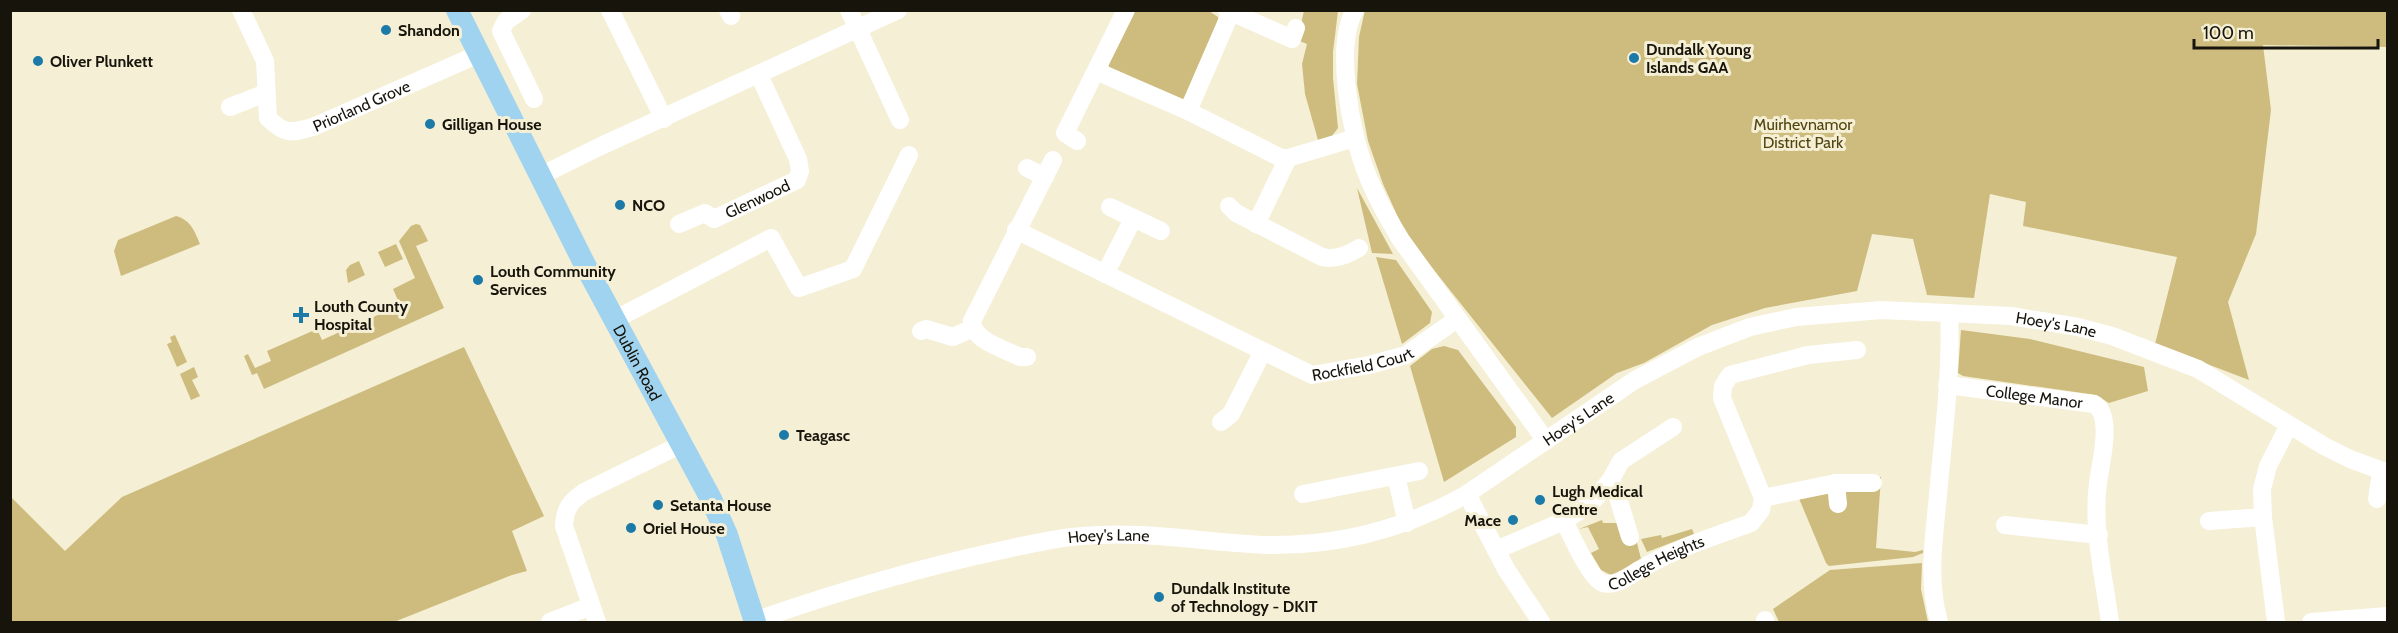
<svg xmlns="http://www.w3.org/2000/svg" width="2398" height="633" viewBox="0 0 2398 633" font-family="Cabin,sans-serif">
<rect width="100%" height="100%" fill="#f5efd5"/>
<path fill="#cdbc7d" d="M 1365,10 L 2387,10 L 2388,47 L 2263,45 L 2271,110 L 2256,234 L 2228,302 L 2249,380 L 2155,344 L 2177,257 L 2023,226 L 2026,202 L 1990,194 L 1974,298 L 1927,295 L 1913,239 L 1872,234 L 1857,291 L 1765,308 L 1712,325 L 1644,363 L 1617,373 L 1552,418 L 1406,235 L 1383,184 L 1368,141 L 1357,84 L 1359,37 Z
M 1133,11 L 1209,11 L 1218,17 L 1218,24 L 1185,98 L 1182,100 L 1109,67 L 1108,63 Z
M 1304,11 L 1338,11 L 1333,52 L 1333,78 L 1338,128 L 1332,136 L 1318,140 L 1305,94 L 1302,64 L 1307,44 L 1297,40 Z
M 1357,188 L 1393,254 L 1372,253 Z
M 176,216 C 191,220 195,232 200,244 L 121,276 L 114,251 L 118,240 Z
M 416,224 L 420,225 L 428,241 L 416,246 L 444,308 L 264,389 L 257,373 L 252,375 L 244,356 L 248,354 L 255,368 L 271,361 L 267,351 L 317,329 L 322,340 L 400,305 L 393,289 L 415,278 L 399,241 L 411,226 Z
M 396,244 L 403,259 L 385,267 L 378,252 Z
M 1376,257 L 1396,260 L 1432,312 L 1430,323 L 1402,344 Z
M 359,261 L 365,275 L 348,283 L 346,270 L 350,265 Z
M 1961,330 L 2030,339 L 2144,367 L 2148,391 L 2109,403 L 2096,395 L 1963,376 L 1958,373 Z
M 175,335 L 187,362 L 177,367 L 167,344 L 172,342 L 170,337 Z
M 1444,346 L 1458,350 L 1516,427 L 1516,437 L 1444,482 L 1410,366 L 1432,349 Z
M 464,347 L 544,516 L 512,531 L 527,571 L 512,575 L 394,622 L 11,622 L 11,497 L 65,551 L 122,497 Z
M 194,367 L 198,377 L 192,380 L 200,396 L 191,400 L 180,374 Z
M 1877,477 L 1881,477 L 1876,548 L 1915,552 L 1923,550 L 1923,553 L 1913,557 L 1829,566 L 1826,563 L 1798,496 L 1820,490 L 1843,493 Z
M 1602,520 L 1603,523 L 1618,523 L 1636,539 L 1641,559 L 1625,570 L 1611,575 L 1601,570 L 1591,553 L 1599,549 L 1588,527 L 1579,529 Z
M 1692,529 L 1694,534 L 1647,552 L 1641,539 L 1661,535 L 1662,538 Z
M 1922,563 L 1921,589 L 1928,622 L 1779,622 L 1773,609 L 1830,570 Z"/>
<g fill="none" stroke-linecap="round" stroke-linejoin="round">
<g stroke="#fff" stroke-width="18">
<path id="s1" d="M 241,10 L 265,61 L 268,118 C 285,135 291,133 313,127 L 479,54"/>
<path d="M 522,10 L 506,21 L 501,31 L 534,99"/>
<path d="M 610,10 L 664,119"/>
<path d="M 728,10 L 731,16"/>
<path d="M 849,10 L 900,120"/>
<path d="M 1227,10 L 1292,39 L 1296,28"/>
<path d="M 1355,10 C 1334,45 1351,133 1365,169 C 1374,194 1387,217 1401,240 L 1546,441"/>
<path d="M 1096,71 L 1188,111 L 1281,158 L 1288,158 L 1355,138"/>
<path d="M 230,107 L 266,93"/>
<path d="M 1188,111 L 1231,12"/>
<path d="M 1077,141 L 1065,133 L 1126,10"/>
<path d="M 1027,168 L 1045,177"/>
<path d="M 540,176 L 601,146 L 898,10"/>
<path d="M 1229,206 L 1236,213 L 1322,257 C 1335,260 1348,255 1359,248"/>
<path d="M 1110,207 L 1161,231"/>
<path id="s2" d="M 679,224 L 705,213 L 714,219 L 797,180 L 800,171 L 798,159 L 759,75"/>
<path d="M 1256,224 L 1288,158"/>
<path id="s3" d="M 1016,230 L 1312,375 L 1369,365 L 1406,355 L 1457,319"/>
<path d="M 1105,274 L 1133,219"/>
<path d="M 614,320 L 771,238 L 799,288 L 853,269 L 909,155"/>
<path d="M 921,331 L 926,329 L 953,337 L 973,328"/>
<path d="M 1857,350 L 1808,355 L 1730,375 L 1723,386 L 1722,398 L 1763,498 L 1836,483 L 1873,483"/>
<path d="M 1027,357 L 1020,357 C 1004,349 973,341 972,321 L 1053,160"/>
<path id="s4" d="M 1947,385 L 2094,404 C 2114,415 2100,465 2098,483 C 2092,529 2104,578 2110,622"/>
<path d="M 1221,422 L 1231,414 L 1263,351"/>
<path d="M 1396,476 L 1407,523"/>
<path d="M 1610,481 L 1616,491 L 1630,537"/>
<path d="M 1836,483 L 1838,504"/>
<path d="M 1303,494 L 1419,471"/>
<path d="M 1467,494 L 1506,569 L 1541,622"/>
<path d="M 2377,499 L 2380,479 L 2383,471"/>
<path id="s5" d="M 1564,521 C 1571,534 1590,579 1603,583 C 1616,587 1630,575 1641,569 C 1674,549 1715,536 1751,523 L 1761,510 L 1763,498"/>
<path d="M 2209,521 L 2263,517"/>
<path d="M 2005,525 L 2099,535"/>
<path d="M 1496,550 L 1564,521 L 1590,504 L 1610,481 L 1621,461 L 1673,427"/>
<path d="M 1765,620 L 1765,622"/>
<path id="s6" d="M 754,621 C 834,593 915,569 998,551 C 1026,545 1054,538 1082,536 C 1144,530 1206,543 1268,545 C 1339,546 1405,529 1467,494 L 1635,380 L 1698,347 L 1750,327 L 1796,317 L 1882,310 L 2011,316 L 2078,327 L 2112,336 L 2198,369 L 2324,446 L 2350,459 L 2388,473"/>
<path d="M 550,622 L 591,606"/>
<path d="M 597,622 L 564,526 C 565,508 570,502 584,492 L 682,444"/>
<path d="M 1939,622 C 1927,581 1934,538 1938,495 C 1943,438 1952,370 1949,313"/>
<path d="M 2276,622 L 2263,517 L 2262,489 L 2268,466 L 2289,425"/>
<path d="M 2311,622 L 2388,616"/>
</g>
<path stroke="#9fd3f0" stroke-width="22" id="s7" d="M 457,10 L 584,263 L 711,499 L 727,535 L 755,622"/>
</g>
<g fill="#1b7aa7" stroke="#f5efd5" stroke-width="2">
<circle cx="386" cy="30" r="6"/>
<circle cx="1634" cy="58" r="6"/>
<circle cx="38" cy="61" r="6"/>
<circle cx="430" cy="124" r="6"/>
<circle cx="620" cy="205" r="6"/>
<circle cx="478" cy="280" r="6"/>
<path d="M298 306h6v6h6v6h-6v6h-6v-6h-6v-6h6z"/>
<circle cx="784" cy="435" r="6"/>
<circle cx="1540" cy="500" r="6"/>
<circle cx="658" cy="505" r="6"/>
<circle cx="1513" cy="520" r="6"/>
<circle cx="631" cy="528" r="6"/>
<circle cx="1159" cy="597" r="6"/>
</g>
<g text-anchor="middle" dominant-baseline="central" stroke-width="6" stroke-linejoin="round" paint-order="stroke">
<g font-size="16" font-weight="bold" fill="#16140b" stroke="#f5efd5" text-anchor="start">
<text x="398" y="30">Shandon</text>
<text x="1646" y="49">Dundalk Young<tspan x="1646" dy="18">Islands GAA</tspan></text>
<text x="50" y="61">Oliver Plunkett</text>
<text x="442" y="124">Gilligan House</text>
<text x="632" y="205">NCO</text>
<text x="490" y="271">Louth Community<tspan x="490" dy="18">Services</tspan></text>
<text x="314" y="306">Louth County<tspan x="314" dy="18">Hospital</tspan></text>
<text x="796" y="435">Teagasc</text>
<text x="1552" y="491">Lugh Medical<tspan x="1552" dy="18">Centre</tspan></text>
<text x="670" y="505">Setanta House</text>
<text x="1501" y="520" text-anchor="end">Mace</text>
<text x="643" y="528">Oriel House</text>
<text x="1171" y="588">Dundalk Institute<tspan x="1171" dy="18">of Technology - DKIT</tspan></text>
</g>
<g font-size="16" fill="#16140b" stroke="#f5efd5">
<text stroke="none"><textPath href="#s1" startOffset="216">Priorland Grove</textPath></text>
<text stroke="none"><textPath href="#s2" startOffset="87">Glenwood</textPath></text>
<text stroke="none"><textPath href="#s6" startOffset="1372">Hoey's Lane</textPath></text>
<text stroke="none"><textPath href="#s3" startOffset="381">Rockfield Court</textPath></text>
<text stroke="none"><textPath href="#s7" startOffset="396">Dublin Road</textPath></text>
<text stroke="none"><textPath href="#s4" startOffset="88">College Manor</textPath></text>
<text stroke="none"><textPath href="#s6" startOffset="868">Hoey's Lane</textPath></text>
<text stroke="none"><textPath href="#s6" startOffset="366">Hoey's Lane</textPath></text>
<text stroke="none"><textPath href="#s5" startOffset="132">College Heights</textPath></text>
</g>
<g font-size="16" fill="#51440e" stroke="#f5efd5">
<text x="1803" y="124">Muirhevnamor<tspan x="1803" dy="18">District Park</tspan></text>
</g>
</g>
<rect width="2398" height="633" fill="none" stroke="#16140b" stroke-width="24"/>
<path d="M2194 39v9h184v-9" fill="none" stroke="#16140b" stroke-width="3"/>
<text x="2203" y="39" font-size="18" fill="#16140b" stroke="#f5efd5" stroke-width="4.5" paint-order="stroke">100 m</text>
</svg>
